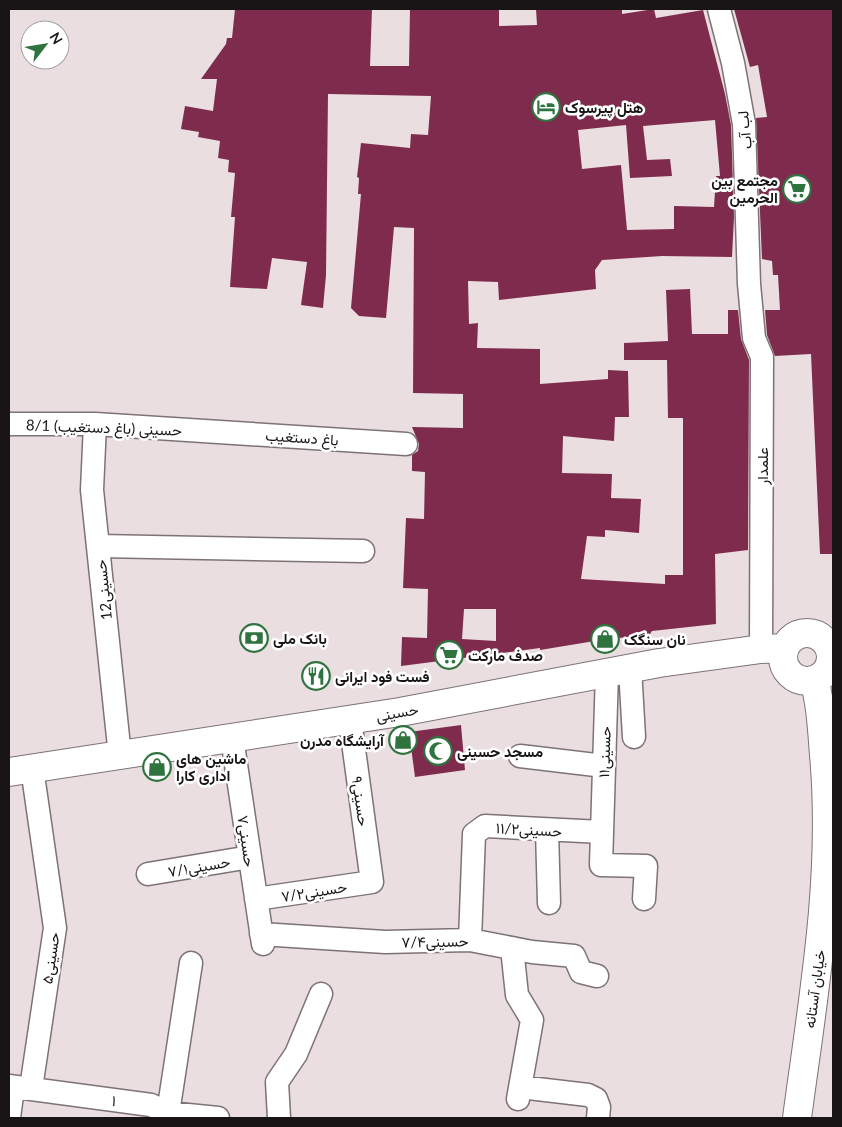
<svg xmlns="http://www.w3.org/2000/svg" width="842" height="1127" viewBox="0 0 842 1127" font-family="Lato,Vazirmatn,sans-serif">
<rect width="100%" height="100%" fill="#eadee1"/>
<path fill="#7f2b4d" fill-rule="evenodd" d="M 235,9 L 372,9 L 370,66 L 409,66 L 410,9 L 499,9 L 499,26 L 537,25 L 536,9 L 622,9 L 622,14 L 654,9 L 656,18 L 703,10 L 725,94 L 731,125 L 734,217 L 732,257 L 662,256 L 602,260 L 595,270 L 596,289 L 499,300 L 498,282 L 468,281 L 469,324 L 478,323 L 477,348 L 540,349 L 540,384 L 608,379 L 608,370 L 628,371 L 629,417 L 615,417 L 614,441 L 563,436 L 562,473 L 612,474 L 611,498 L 641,499 L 639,533 L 605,530 L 605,537 L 587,536 L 581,579 L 665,584 L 665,575 L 683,575 L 683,418 L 668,418 L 667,360 L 624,360 L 624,343 L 668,341 L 666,290 L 690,289 L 692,334 L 728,334 L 728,310 L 738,310 L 741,339 L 749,360 L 748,550 L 715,554 L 716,624 L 652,631 L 648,637 L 613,638 L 540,650 L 540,648 L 401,666 L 402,637 L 427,638 L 428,589 L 403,588 L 406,518 L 424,519 L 425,472 L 412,471 L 412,455 L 418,451 L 419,444 L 412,427 L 463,428 L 463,394 L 413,393 L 414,228 L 394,227 L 386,318 L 359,316 L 351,308 L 361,194 L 358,194 L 359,178 L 357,177 L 361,143 L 410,148 L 411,134 L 428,135 L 431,96 L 328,94 L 326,275 L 323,308 L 301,305 L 307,262 L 272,258 L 267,289 L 230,287 L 235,217 L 231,217 L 235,173 L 228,172 L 229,160 L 218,158 L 220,141 L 198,137 L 199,132 L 181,129 L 185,106 L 213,111 L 217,79 L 201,79 L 226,44 L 227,38 L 232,38 ZM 715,120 L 720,176 L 716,176 L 714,207 L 674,206 L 674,229 L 627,230 L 621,165 L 582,169 L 578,130 L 626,125 L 630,178 L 672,176 L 670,159 L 647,160 L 643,126 ZM 464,609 L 496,609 L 496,641 L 462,639 Z
M 734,9 L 833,9 L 833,554 L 820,554 L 811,354 L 775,356 L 767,335 L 765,310 L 780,310 L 778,275 L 773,275 L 772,261 L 762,259 L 756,118 L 767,117 L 758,65 L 750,67 Z
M 461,725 L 465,770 L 415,777 L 409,732 Z"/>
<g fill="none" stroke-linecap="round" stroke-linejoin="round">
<defs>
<path id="minor" d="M 719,9 L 733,63 L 744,124 L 749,284 L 754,338 L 762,357 L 761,649
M 9,424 L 95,424 L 406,444
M 95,424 L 92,490 L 120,756
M 99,546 L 363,551
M 827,645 L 833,643
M 630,668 L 634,737
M 607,672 L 601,865 L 646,866 L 644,899
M 232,738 L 263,944
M 520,756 L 604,766
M 547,830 L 549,903
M 148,874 L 250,857
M 256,899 L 372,882 L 350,720
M 261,934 L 385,942 L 470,940 L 532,952 L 574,956 L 581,972 L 597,976
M 470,940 L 474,834 L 485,826 L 602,832
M 512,948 L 517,995 L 532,1020 L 518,1099
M 9,1086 L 151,1105 L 168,1113 L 218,1118
M 520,1087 L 588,1095 L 596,1099 L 599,1107 L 598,1118
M 31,1088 L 55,928 L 32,768
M 168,1113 L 191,963
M 9,1118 L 13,1087
M 279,1118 L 277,1082 L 296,1054 L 321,994"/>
<path id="tertiary" d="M783 657a24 24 0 1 1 48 0a24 24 0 1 1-48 0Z
M 9,772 L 400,712 L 659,663 L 761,649 L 784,648
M 797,1118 C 813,998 835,877 824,755 C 822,730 821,704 814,680"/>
</defs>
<use href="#minor" stroke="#7d7275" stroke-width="25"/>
<use href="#tertiary" stroke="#7d7275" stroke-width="30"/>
<use href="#minor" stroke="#fff" stroke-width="22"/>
<use href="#tertiary" stroke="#fff" stroke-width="28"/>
</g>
<defs>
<symbol id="hotel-ring" viewBox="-11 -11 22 22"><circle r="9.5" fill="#fff" stroke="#2f733e" stroke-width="1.5"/><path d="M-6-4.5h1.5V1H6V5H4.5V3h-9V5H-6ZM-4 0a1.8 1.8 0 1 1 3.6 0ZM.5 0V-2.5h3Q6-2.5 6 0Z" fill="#2f733e"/></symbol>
<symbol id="supermarket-ring" viewBox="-11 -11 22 22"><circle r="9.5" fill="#fff" stroke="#2f733e" stroke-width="1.5"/><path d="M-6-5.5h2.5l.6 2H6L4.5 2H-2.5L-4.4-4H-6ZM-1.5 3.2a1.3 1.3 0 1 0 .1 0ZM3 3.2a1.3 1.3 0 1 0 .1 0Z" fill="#2f733e"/></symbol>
<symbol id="bank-ring" viewBox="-11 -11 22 22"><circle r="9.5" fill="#fff" stroke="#2f733e" stroke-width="1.5"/><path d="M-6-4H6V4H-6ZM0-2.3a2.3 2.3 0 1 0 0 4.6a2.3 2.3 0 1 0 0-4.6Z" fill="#2f733e"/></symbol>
<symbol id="shop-ring" viewBox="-11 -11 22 22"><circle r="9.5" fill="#fff" stroke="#2f733e" stroke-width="1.5"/><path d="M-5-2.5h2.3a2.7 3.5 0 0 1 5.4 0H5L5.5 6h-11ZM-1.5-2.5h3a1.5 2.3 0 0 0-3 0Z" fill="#2f733e"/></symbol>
<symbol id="restaurant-ring" viewBox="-11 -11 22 22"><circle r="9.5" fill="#fff" stroke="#2f733e" stroke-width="1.5"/><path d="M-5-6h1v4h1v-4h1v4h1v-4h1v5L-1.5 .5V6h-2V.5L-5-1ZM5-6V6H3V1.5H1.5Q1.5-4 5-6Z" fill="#2f733e"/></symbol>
<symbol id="mosque-ring" viewBox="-11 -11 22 22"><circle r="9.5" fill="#fff" stroke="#2f733e" stroke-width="1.5"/><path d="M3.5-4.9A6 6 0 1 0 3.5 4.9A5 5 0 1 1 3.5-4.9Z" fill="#2f733e"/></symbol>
</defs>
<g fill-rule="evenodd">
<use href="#hotel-ring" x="530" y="91" width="32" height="32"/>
<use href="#supermarket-ring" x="781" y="173" width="32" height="32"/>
<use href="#bank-ring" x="238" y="622" width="32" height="32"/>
<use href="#shop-ring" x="589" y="623" width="32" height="32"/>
<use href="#supermarket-ring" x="433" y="639" width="32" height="32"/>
<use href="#restaurant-ring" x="300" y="660" width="32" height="32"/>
<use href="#shop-ring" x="387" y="724" width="32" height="32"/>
<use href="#mosque-ring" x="422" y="735" width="32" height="32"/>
<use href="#shop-ring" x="141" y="751" width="32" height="32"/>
</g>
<g text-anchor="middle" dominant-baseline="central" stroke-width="5" stroke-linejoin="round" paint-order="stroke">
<g font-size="15" font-weight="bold" fill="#191516" stroke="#fff" text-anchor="start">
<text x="565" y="107">هتل پیرسوک</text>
<text x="778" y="180" text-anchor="end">مجتمع بین<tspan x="778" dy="17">الحرمین</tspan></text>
<text x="273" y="638">بانک ملی</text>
<text x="624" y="639">نان سنگک</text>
<text x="468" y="655">صدف مارکت</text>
<text x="335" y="676">فست فود ایرانی</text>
<text x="384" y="740" text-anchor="end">آرایشگاه مدرن</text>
<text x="457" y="751">مسجد حسینی</text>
<text x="176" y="758">ماشین های<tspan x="176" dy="17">اداری کارا</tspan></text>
</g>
<g font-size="15" fill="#191516" stroke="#fff">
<text transform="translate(744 130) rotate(-96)">لب آب</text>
<text transform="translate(104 427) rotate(2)">8/1 حسینی (باغ دستغیب)</text>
<text transform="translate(302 437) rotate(4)">باغ دستغیب</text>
<text transform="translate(762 466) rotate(-90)">علمدار</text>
<text transform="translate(103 590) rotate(-96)">حسینی12</text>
<text transform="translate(397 712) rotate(-10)">حسینی</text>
<text transform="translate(604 752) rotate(-88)">حسینی۱۱</text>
<text transform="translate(361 801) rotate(82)">حسینی۹</text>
<text transform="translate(529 829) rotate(3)">حسینی۱۱/۲</text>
<text transform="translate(247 841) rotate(82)">حسینی۷</text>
<text transform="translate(199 866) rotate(-10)">حسینی۷/۱</text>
<text transform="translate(314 891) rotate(-9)">حسینی۷/۲</text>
<text transform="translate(435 941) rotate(-1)">حسینی۷/۴</text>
<text transform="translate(50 958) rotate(-82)">حسینی۵</text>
<text transform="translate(814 989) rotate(-82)">خیابان آستانه</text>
<text transform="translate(114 1100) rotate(8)">۱</text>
</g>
</g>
<rect width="842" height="1127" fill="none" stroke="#191516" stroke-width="20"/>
<g transform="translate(45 45) rotate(59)"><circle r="24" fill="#ffffff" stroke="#a3a1a2"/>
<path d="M0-4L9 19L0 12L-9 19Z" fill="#2f733e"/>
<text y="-8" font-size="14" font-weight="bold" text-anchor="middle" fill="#191516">N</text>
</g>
</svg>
